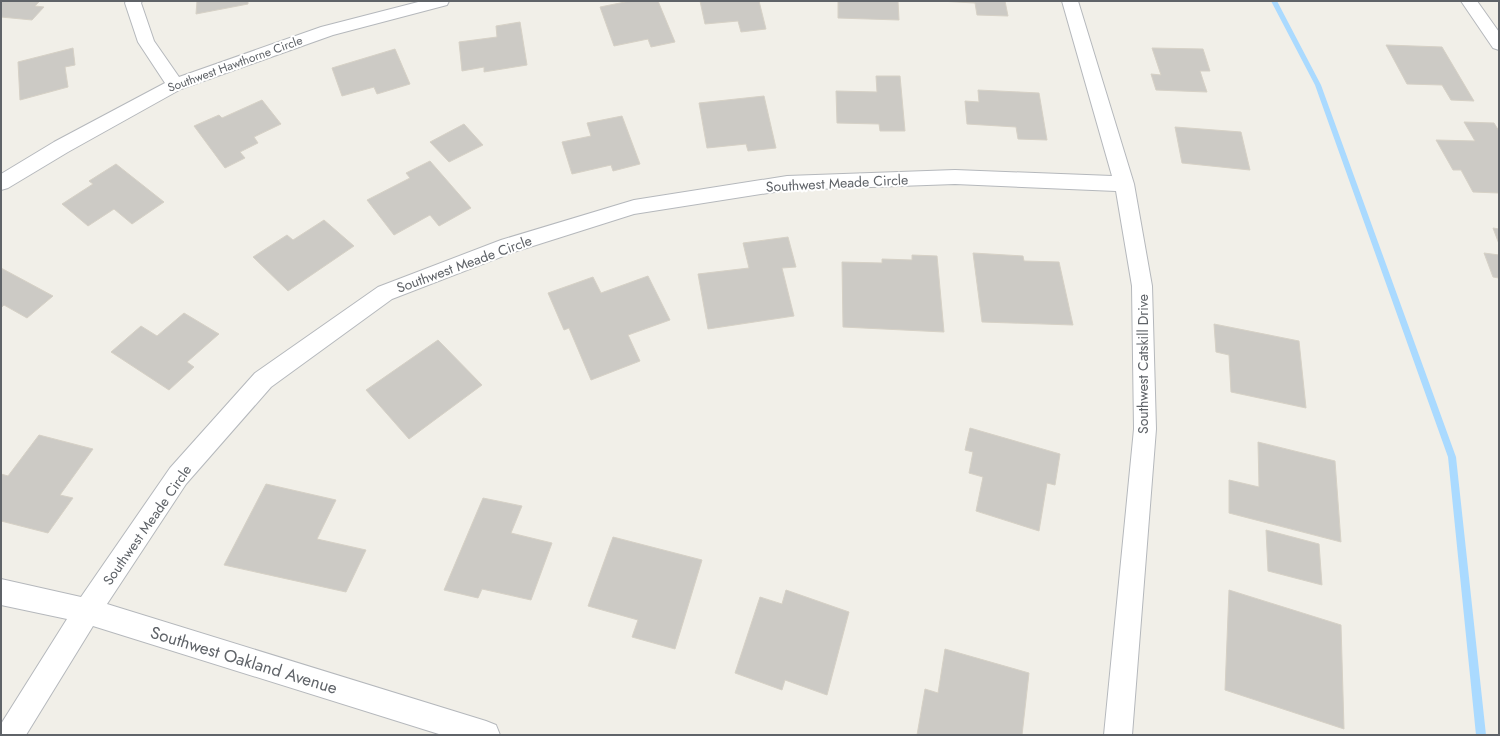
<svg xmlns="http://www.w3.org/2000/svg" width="1500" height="736" viewBox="0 0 1500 736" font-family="Jost,sans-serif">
<rect width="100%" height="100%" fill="#f1efe8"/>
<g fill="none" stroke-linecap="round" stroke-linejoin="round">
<path fill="#aadaff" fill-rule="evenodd" d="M 1271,1 L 1277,1 L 1321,85 L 1456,457 L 1486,735 L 1476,735 L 1448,457 L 1315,85 Z"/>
</g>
<path fill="#cccac5" stroke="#d6d1c6" d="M 1,1 L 40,1 L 35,6 L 44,7 L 32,20 L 1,17 Z
M 197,1 L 248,1 L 248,4 L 196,14 Z
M 630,1 L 658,1 L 675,42 L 651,47 L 648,39 L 614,46 L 600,7 Z
M 700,1 L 759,1 L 766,29 L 741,32 L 738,21 L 705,24 Z
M 838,1 L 898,1 L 899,20 L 838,18 Z
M 939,1 L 1005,1 L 1008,16 L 977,15 L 975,3 Z
M 520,22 L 527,65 L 484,72 L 484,67 L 462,71 L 459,42 L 497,37 L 496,26 Z
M 1386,45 L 1442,47 L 1474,101 L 1451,100 L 1442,85 L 1407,84 Z
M 73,48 L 75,65 L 65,67 L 68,87 L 20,100 L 18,62 Z
M 1152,48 L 1203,49 L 1210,71 L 1200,71 L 1207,92 L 1156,90 L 1151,74 L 1161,75 Z
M 395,49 L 410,84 L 377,94 L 374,87 L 342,96 L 332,68 Z
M 876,76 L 900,76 L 905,131 L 880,131 L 879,124 L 837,123 L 836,91 L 877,92 Z
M 978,90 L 1039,93 L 1047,140 L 1018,139 L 1016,127 L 967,124 L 965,101 L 979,102 Z
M 764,96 L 776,148 L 748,151 L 746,144 L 707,148 L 699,103 Z
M 262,100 L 281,124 L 254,137 L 258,143 L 240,152 L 245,158 L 225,168 L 194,126 L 219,115 L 222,118 Z
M 622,116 L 640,164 L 613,171 L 611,165 L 572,174 L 562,142 L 591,136 L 587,123 Z
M 1464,122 L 1494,123 L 1499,131 L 1499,193 L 1473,192 L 1461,170 L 1453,170 L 1436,140 L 1475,141 Z
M 464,124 L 483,145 L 449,162 L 430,142 Z
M 1175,127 L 1241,132 L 1250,170 L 1182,163 Z
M 430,161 L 471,208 L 439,226 L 430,215 L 394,235 L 367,200 L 410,178 L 406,173 Z
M 116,164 L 164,202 L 132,224 L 114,209 L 88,226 L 62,204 L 93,184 L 89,181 Z
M 324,220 L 354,246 L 288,291 L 253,257 L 287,235 L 293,240 Z
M 1493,228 L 1499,229 L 1499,244 Z
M 788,237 L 796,267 L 782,268 L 794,316 L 708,329 L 698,274 L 749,268 L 743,243 Z
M 973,253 L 1023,256 L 1024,261 L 1059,262 L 1073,325 L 982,322 Z
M 1484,253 L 1499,255 L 1499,278 L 1493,277 Z
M 912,255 L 937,256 L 944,332 L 843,327 L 842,262 L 882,263 L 882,259 L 912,260 Z
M 1,268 L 53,296 L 27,318 L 4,305 L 1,308 Z
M 648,276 L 670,320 L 628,335 L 640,361 L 591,380 L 569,328 L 564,330 L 548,293 L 593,277 L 601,293 Z
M 184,313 L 219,334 L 187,362 L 194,367 L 169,390 L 111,352 L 141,326 L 157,336 Z
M 1214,324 L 1299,341 L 1306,408 L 1231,392 L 1229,355 L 1216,352 Z
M 438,340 L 482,385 L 409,439 L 366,390 Z
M 970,428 L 1060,454 L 1055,485 L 1047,483 L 1039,531 L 976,511 L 983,477 L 969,473 L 973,452 L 965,450 Z
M 39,435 L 93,449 L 60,495 L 73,498 L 48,533 L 1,521 L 1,474 L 8,476 Z
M 1258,442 L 1335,461 L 1341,542 L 1229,513 L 1229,480 L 1259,487 Z
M 266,484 L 336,500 L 317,539 L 366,550 L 346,592 L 224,565 Z
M 483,498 L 522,506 L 511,533 L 552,543 L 531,600 L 482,589 L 478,598 L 444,590 Z
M 1266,530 L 1319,544 L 1322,585 L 1268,571 Z
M 613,537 L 702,560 L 675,649 L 632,637 L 638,620 L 588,606 Z
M 786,590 L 849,612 L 827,695 L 785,680 L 782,690 L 735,673 L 760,597 L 782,604 Z
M 1229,590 L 1341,625 L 1344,729 L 1225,690 Z
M 945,649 L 1029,673 L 1022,735 L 917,735 L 925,689 L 938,693 Z"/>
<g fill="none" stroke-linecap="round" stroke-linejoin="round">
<defs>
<path id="street" d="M 126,1 L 142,1 L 141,3 L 154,41 L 179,77 L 321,27 L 422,1 L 449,1 L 447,5 L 333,35 L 181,89 L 68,152 L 8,188 L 1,190 L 1,174 L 54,142 L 165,83 L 138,42 L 125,3 Z
M 1062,1 L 1078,1 L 1134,184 L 1152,286 L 1156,429 L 1132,735 L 1104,735 L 1134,429 L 1132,286 L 1116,191 L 955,184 L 787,190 L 634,214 L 514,252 L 392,299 L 271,387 L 186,484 L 107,604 L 486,721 L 496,725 L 500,735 L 442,735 L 93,626 L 26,735 L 1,735 L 1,724 L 67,619 L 1,605 L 1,579 L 81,597 L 170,468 L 255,373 L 378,287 L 501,240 L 634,200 L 787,176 L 955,170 L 1112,176 Z
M 1461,1 L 1477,1 L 1499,32 L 1499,50 L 1493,48 Z"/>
</defs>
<use href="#street" stroke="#b5b8bc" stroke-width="2"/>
<use href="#street" fill="#fff" fill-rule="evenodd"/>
</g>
<g text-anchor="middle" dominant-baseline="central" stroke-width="4" stroke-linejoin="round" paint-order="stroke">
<g font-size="12" fill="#5f6368" stroke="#fff">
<text transform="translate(235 64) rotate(-20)">Southwest Hawthorne Circle</text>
</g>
<g font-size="14" fill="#5f6368" stroke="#fff">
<text transform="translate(837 183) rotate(-3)">Southwest Meade Circle</text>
<text transform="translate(464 264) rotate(-20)">Southwest Meade Circle</text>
<text transform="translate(1143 364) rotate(-90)">Southwest Catskill Drive</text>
<text transform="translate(147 525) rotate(-55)">Southwest Meade Circle</text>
</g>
<g font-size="17" fill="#5f6368" stroke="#fff">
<text transform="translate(244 660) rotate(17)">Southwest Oakland Avenue</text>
</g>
</g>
<rect width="1500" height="736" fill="none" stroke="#5f6368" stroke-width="4"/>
</svg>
